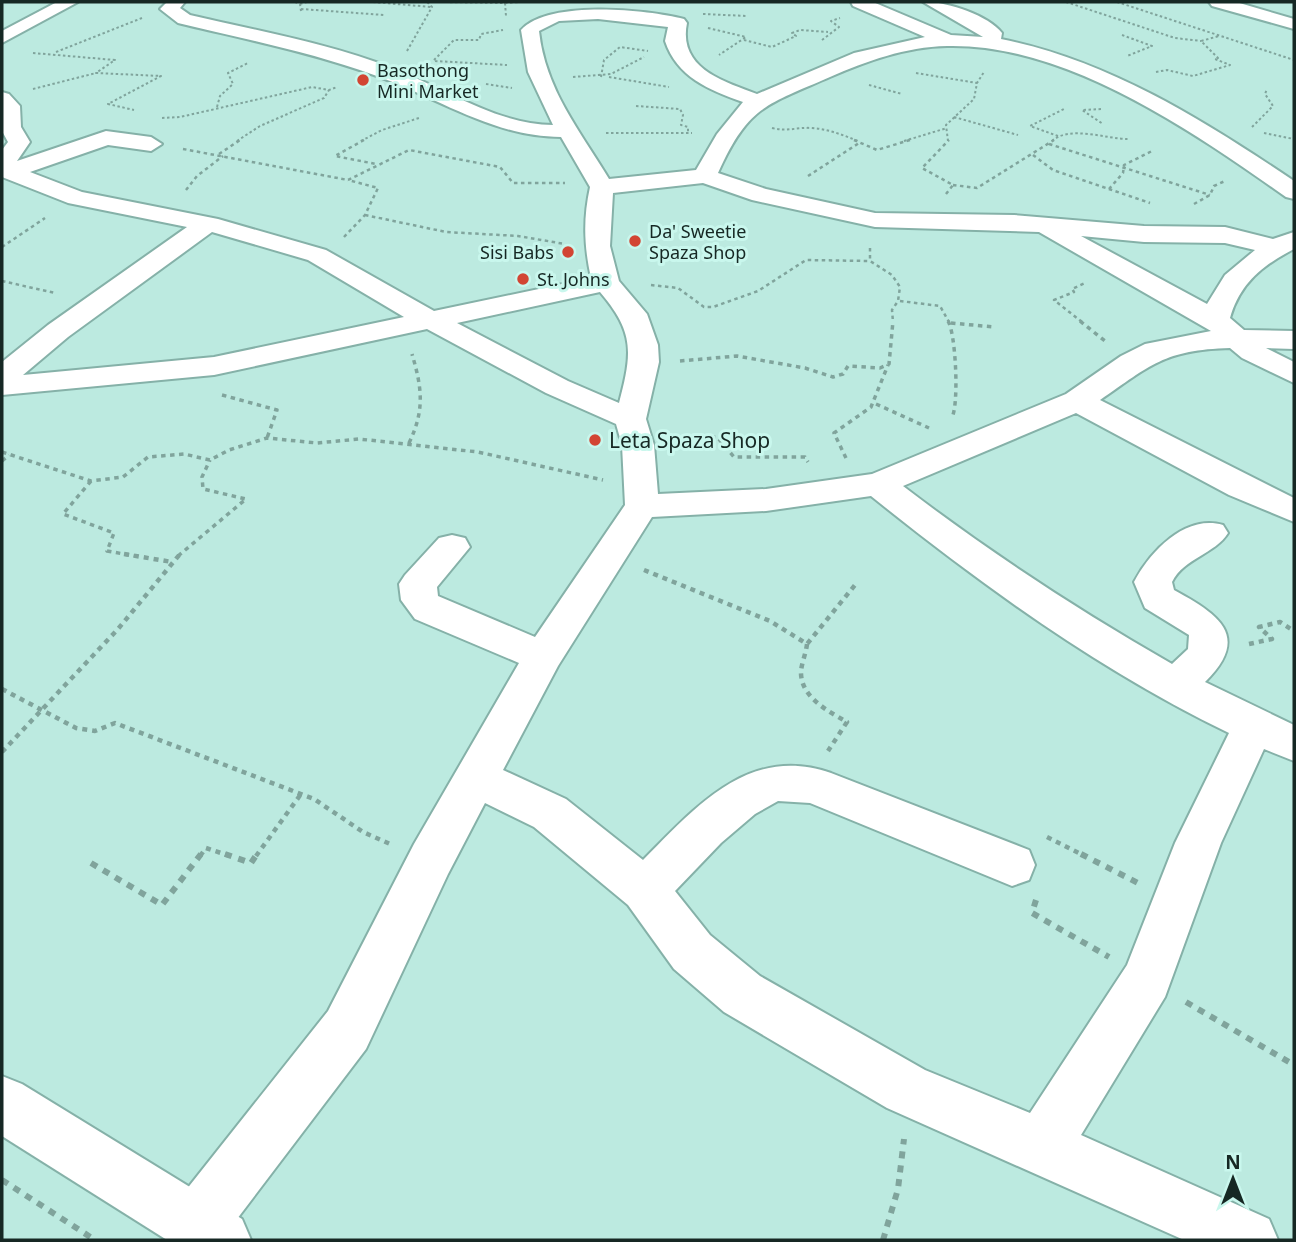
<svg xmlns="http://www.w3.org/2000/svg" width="1296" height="1242" viewBox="0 0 1296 1242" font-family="'Noto Sans',sans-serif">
<rect width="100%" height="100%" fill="#bceae0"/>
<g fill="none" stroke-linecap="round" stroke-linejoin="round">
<defs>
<path id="minor" d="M 57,2 L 78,2 L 2,43 L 2,31 Z
M 167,2 L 185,2 L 180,8 L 190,15 C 258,31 327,43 392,68 C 443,87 497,125 553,125 L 528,72 L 521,30 C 548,0 645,9 684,19 L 687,23 C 678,68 722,81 757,94 L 854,53 L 925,37 L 853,6 L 851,2 L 873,2 L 951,35 L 983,37 L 923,2 C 946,1 988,15 1002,33 L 1001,39 C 1108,60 1205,121 1294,181 L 1294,199 L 1286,197 C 1192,131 1066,43 947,46 C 905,47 867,61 830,77 C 766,105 748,106 718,173 L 766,189 L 875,213 L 1014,215 L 1144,226 L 1225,227 L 1273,239 L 1294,232 L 1294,249 C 1263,265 1240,283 1230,318 L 1244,330 L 1294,331 L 1294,349 L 1266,348 L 1294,362 L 1294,383 L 1242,358 L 1230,348 C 1164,350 1151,365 1100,400 L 1294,498 L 1294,522 L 1229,495 L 1076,413 L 903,486 C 989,552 1078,610 1172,664 L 1188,649 L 1189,635 L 1145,608 L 1134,582 C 1150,552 1185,514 1223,525 L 1228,533 C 1215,554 1184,558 1172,582 L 1174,590 C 1218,614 1252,636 1205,682 L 1294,725 L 1294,761 L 1264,749 L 1221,843 L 1165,997 L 1081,1135 L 1269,1219 L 1278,1240 L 1184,1240 L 887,1108 L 724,1012 L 674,969 L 628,905 L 534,827 L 485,803 L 448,874 L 366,1049 L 221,1240 L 173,1240 L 166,1225 L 175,1204 L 328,1011 L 414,844 L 519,663 L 415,619 L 401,600 L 399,584 L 405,575 L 439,538 L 452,535 L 465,538 L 470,547 L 437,587 L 438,596 L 535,637 L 625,505 L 622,445 L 616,424 L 546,393 L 427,329 L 214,375 L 2,395 L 2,362 L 48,325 L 187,227 L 68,203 L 2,177 L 2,150 L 8,142 L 2,131 L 2,92 L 9,94 L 20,106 L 21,127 L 30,142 L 17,161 L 106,131 L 151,137 L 162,144 L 151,151 L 108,145 L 30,172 L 82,192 L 218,219 L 326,250 L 434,311 L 591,278 C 584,246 583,219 590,187 L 561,137 C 493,137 437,97 374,75 C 310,52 244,39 178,23 L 160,9 ZM 598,19 L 668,27 L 665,41 C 677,77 709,90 743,102 L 717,134 L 696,170 L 609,179 C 580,131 545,89 539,31 L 559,21 ZM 703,183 L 752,200 L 875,227 L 1039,232 L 1211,331 L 1145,344 L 1121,356 L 1066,394 L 872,474 L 766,489 L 658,494 L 654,445 L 646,419 L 659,362 L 658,345 L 647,314 L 619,281 L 610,246 L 613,193 ZM 212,232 L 308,260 L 404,317 L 214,357 L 23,375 L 68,337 ZM 1081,236 L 1144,242 L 1225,243 L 1255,250 L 1225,275 L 1207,304 ZM 600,292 C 635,333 632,353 619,403 L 568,381 L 457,323 ZM 871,496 C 982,585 1100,671 1229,733 L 1175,843 L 1127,965 L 1030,1113 L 925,1070 L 760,976 L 710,935 L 675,891 L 721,843 L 755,814 L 778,801 L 810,803 L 1012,886 L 1029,880 L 1035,865 L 1029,850 L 831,773 C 749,744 696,807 643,860 L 566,799 L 503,770 L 558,666 L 652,517 L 766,511 Z"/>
<path id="major" d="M 2,1076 L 22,1084 L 242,1219 L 251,1240 L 167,1240 L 2,1136 Z"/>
<path id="highway" d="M 1209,2 L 1236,2 L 1294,19 L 1294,29 L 1212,6 Z"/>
</defs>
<use href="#minor" stroke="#85b1a8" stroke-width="4"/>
<use href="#major" stroke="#85b1a8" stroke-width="4"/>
<use href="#highway" stroke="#85b1a8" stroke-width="4"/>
<path stroke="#80a49c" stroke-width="2" stroke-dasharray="2.5 2.5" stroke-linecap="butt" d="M 295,2 L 300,4 L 301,11
M 373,2 L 431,7
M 440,2 L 505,3 L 506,16
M 1066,2 L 1175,38 L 1201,41
M 1117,2 L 1294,60
M 505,3 L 521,2
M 300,4 L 307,2
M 301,9 L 384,15
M 703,14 L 747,16
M 708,28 L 746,37 L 719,55
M 1122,35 L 1152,46 L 1127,56
M 744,40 L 772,47 L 796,36 L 792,33 L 800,30 L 828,32
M 822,40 L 839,27 L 831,21 L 840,18
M 407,51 L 432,7 L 427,2
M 56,52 L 142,18
M 33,53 L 115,60 L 96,73 L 161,76 L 108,104 L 134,110
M 434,60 L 454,40 L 479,40 L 481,34 L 503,30
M 435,61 L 507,65
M 1156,72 L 1167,70 L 1193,76 L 1230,65 L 1215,59 L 1218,58 L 1201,41 L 1219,36
M 916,73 L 977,83
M 573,77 L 611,74 L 644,57
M 601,77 L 604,60 L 620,47 L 648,51
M 609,77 L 669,87
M 486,84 L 512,88
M 869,85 L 902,94
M 33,89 L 96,73
M 636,106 L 680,109 L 683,115 L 681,125 L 688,127 L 688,133
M 217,107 L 220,96 L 233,84 L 228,73 L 248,63
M 1101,109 L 1082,110 L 1103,124
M 954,117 L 1018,135
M 162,118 L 180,117 L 312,87 L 329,90 L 337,87
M 1252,127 L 1273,106 L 1265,94 L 1267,89
M 772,128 C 787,132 797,127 812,128 C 828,129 843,135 858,141
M 606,133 L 692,133
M 1264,133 L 1294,139
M 1058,136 L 1030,126 L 1064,109
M 237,141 L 260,126 L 324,98 L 329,90
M 361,141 L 382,130 L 419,118
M 904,141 L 947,128
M 948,141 L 946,125 L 974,99 L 977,83 L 984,72
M 1052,141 C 1070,125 1106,139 1128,139"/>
<path stroke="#80a49c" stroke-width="2.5" stroke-dasharray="3.5 3.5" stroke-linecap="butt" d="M 364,140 L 335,156 L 376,164
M 854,140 L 877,150 L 910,140
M 1049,144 L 1210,195
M 183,149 L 348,180 L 409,150 L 500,167 L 513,183 L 565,183
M 219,154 L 240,140
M 1033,155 L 1053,170 L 1150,203
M 808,176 L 859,143
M 953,185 L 977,188 L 1054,140
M 1109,189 L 1123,173 L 1124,165 L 1152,151
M 186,190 L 197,176 L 223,156
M 946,194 L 953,185 L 922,168 L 949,140
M 1194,204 L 1210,195 L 1214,186 L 1225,181
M 365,215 L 446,232 L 518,236 L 565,244
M 344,237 L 365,215 L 378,188 L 348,180
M 2,247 L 45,218
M 870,248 L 870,261 L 892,275 L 900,287 L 898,301 L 892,310 L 893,322
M 2,281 L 55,293
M 651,285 L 678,288 L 704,307 L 713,307 L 758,291 L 806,260 L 870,261
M 900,301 L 940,306 L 949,322
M 1082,322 L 1054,300 L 1074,292 L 1072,289 L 1085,283"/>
<path stroke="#80a49c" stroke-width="3.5" stroke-dasharray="4.5 4.5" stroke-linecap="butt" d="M 948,321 C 956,334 959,405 952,417
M 1080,321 L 1105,341
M 951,323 L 994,327
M 680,361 L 737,356 L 805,368 L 833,377 L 843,374 L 848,366 L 880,368 L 889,364 L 893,321
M 222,395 L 277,410 L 267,438
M 876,404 L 929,428
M 675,440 L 717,437 L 734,457 L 805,457 L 808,462
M 409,443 C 425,410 422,388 412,354
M 2,452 L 91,481 L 123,477 L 148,457 L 184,454 L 210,460 L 229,450 L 267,438 L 317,443 L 359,439 L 478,452 L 603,480
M 846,458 L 834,433 L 871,407 L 888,365
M 2,461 L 9,455
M 91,481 L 63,514 L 114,533 L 107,551 L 135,556
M 178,556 L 246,499 L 203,489 L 202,477 L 210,460"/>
<path stroke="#80a49c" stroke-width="4.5" stroke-dasharray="5 5" stroke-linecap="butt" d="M 124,554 L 172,562
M 644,570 L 770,621 L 807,644 L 855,585
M 807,644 C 806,653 802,662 801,671 C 800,697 828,711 847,722 L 828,751
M 1249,644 L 1272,639 L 1259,627 L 1280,622 L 1294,631
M 2,689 L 76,728 L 95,731 L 115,723 L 314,799 L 363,832 L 390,844
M 2,752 L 118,629 L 180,554
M 1047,837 L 1085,856
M 200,856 L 206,848 L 230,856
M 256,856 L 301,794"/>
<path stroke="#80a49c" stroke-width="6" stroke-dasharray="7 7" stroke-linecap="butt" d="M 225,854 L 251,863 L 257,854
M 1081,854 L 1138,883
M 91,863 L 162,905 L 201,854
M 1036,900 L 1032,913 L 1109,957
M 1186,1002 L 1294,1065
M 2,1180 L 95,1240
M 883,1240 L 898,1189 L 904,1139"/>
<use href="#minor" fill="#fff" fill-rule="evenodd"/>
<use href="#major" fill="#fff" fill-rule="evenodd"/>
<use href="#highway" fill="#fff" fill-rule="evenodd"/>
</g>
<g fill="#d24533" stroke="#c9f7ed" stroke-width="2.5">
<circle cx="363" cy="80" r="7"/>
<circle cx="635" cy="241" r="7"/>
<circle cx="568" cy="252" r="7"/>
<circle cx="523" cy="279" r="7"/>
<circle cx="595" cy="440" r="7"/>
</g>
<g text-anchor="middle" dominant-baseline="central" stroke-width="6" stroke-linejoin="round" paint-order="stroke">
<g font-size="18" fill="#162824" stroke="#c9f7ed" text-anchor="start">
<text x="377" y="70">Basothong<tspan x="377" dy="21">Mini Market</tspan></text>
<text x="649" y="231">Da' Sweetie<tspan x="649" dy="21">Spaza Shop</tspan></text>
<text x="554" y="252" text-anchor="end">Sisi Babs</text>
<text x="537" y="279">St. Johns</text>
</g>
<g font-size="21" fill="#162824" stroke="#c9f7ed" text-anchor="start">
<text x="609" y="440">Leta Spaza Shop</text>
</g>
</g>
<rect width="1296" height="1242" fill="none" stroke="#162824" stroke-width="7"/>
<g transform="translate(1233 1179)" stroke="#c9f7ed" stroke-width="5" paint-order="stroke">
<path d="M0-5L12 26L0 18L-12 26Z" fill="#162824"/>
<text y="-10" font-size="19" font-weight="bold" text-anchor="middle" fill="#162824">N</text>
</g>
</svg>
